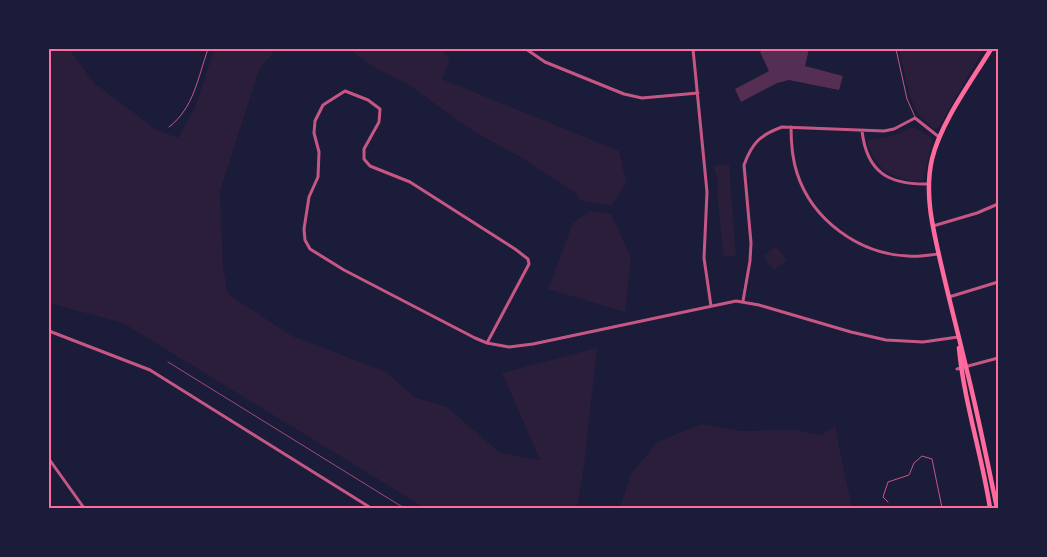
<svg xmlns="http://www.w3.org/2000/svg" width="1047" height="557" viewBox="0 0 1047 557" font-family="'DejaVu Sans',sans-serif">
<rect width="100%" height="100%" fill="#1b1b3a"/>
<path fill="#2a1e3b" d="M 49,49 L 69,49 L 94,83 L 157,130 L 178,138 L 196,105 L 214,49 L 276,49 L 259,70 L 220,191 L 223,267 L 228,294 L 292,336 L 386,372 L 414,397 L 447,407 L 500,453 L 540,460 L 502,373 L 597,348 L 584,466 L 577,508 L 425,508 L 123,323 L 49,303 Z
M 349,49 L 437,49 L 442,51 L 450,58 L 442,79 L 619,151 L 626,182 L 612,206 L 579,200 L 577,194 L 522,158 L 473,131 L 403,81 L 380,71 Z
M 899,49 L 984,49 L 938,128 L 934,129 L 919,115 L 910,97 Z
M 910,128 L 915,128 L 931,137 L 932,143 L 923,180 C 902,183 881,173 872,154 C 870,149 867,145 868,139 C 885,138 896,136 910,128 Z
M 729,164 L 736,256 L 723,256 L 717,188 L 718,183 L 714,166 Z
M 590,211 L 611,214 L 631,257 L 625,312 L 548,289 L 573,223 Z
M 776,246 L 787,260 L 774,270 L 763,256 Z
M 702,424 L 741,431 L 793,430 L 821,435 L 835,426 L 852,508 L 620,508 L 631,474 L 657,442 Z"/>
<path fill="#542f53" d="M 765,49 L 809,49 L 805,66 L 843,76 L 839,90 L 789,80 L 777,83 L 741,102 L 735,89 L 769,71 L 760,52 Z"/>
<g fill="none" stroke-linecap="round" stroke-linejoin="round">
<path stroke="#c65784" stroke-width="1" d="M 896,49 L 907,99 L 915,117
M 169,127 C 194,108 198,77 208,49
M 888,502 L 883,497 L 888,482 L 909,475 L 914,463 L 922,456 L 932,459 L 942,508"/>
<path stroke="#c65784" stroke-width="3" d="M 526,49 L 545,62 L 624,94 L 642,98 L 698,93
M 693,49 L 707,192 L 704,258 L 711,306
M 345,91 L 368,100 L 380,109 L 379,122 L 364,149 L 364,159 L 370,166 L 410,182 L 515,249 L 528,259 L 529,264 L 487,343 L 475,338 L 344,270 L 310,249 L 305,240 L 304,229 L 309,197 L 318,177 L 319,152 L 314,133 L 315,121 L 323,105 Z
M 791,127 C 791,143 792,158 797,173 C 812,220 859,254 908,256 C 918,257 928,255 939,254
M 862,131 C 867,173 889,185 929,184
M 933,226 L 977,213 L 998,204
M 949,297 L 998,282
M 743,301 L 750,261 L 751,243 L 744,165 C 752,143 760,135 782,127 L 884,131 L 894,129 L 915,118 L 939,137
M 49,331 L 150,370 L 371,508
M 487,343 L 509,347 L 533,344 L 736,301 L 759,305 L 851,332 L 886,340 L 923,342 L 958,337
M 957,369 L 998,358
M 49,459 L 84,508"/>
<path stroke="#ff6b9d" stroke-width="4.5" d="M 991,49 C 971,82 941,122 932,159 C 924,194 933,229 941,264 C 949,299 958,333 966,367 C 978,414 987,461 997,508
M 959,348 C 964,402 982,455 990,508"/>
<path stroke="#a44b75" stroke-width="1" d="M 168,362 L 404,508"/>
</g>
<rect width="1047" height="557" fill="none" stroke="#1b1b3a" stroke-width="100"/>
<rect x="50" y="50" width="947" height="457" fill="none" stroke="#ff6b9d" stroke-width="2"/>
</svg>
